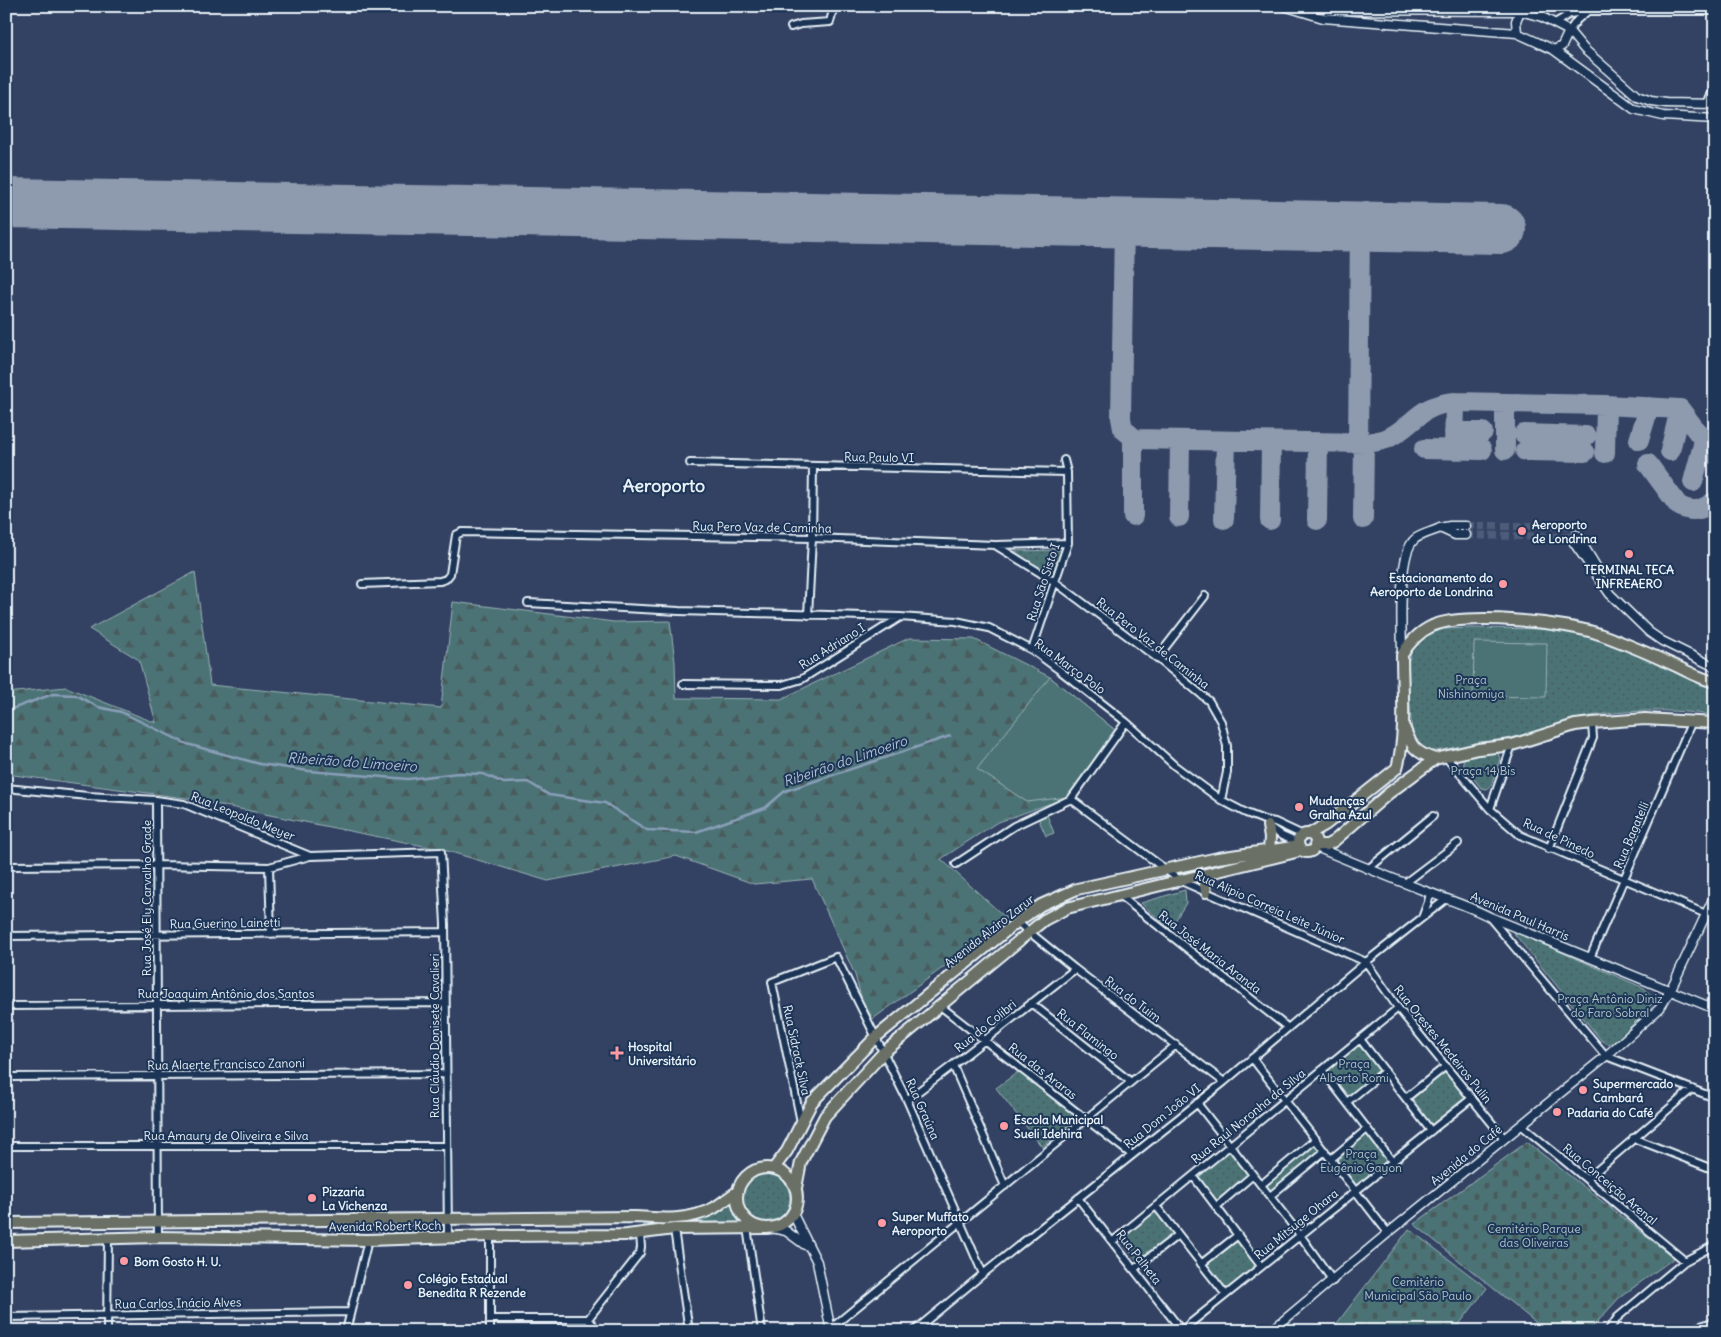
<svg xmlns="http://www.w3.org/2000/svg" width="1721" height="1337" viewBox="0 0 1721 1337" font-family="Delius,sans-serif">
<defs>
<pattern id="grass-dots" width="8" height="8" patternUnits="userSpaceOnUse" patternTransform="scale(1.25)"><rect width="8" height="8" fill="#4c7375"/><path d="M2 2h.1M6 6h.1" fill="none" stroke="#495b5d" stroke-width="1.8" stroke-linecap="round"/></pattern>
<pattern id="forest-firs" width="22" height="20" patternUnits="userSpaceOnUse" patternTransform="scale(1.25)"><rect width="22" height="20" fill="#4c7375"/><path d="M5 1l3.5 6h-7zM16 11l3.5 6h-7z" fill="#495b5d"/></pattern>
<pattern id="cemetery-stones" width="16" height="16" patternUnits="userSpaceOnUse" patternTransform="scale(1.25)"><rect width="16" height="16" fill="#4c7375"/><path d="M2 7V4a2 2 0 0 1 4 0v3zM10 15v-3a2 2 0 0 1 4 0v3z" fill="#495b5d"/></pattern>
</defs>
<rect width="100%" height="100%" fill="#334263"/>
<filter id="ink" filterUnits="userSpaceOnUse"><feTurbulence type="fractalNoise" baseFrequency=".02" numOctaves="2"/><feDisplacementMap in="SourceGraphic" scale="10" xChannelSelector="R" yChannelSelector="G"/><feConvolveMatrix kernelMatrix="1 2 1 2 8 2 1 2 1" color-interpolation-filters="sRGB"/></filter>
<g filter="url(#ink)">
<path fill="url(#grass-dots)" stroke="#9ab2b6" d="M 1062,550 L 1055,579 L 1014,551 Z
M 1471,628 L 1552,629 L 1580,632 L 1625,648 L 1698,684 L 1715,689 L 1715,716 C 1675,708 1625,710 1585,717 C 1560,722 1536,733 1511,738 C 1486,743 1461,746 1436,751 L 1428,750 L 1418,744 L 1412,733 L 1407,666 L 1412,650 L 1428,635 L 1443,629 Z
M 1492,753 L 1498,753 L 1500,759 L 1491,786 L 1487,789 L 1481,788 L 1464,766 L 1463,759 C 1471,753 1482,757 1492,753 Z
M 1185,890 L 1186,903 L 1170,929 L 1141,903 Z
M 1512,931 L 1644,988 L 1651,995 L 1652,1004 L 1617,1041 L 1608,1044 L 1602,1041 Z
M 1359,1045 L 1380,1071 L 1348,1098 L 1326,1070 Z
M 1446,1071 L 1467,1098 L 1432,1125 L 1411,1099 Z
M 1018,1072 L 1078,1118 L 1042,1147 L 996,1088 Z
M 1367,1133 L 1388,1161 L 1356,1186 L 1335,1159 Z
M 1315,1142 L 1322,1151 L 1271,1192 L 1264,1185 Z
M 1229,1149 L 1250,1175 L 1217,1203 L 1196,1176 Z
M742 1198a24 24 0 1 1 48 0a24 24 0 1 1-48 0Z
M 730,1201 L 736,1217 L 743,1223 L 665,1224 L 644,1227 L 643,1222 L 683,1221 Z
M 1155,1211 L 1173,1234 L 1138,1261 L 1120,1240 Z
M 1237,1239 L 1257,1266 L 1226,1291 L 1205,1264 Z"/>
<path fill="url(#forest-firs)" stroke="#9ab2b6" d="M 195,572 L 210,685 L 441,708 L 453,602 L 614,622 L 670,621 L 675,662 L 676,698 L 781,699 L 909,638 L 974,639 L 1050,677 L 1115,730 L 1068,797 L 996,823 L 941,859 L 1006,918 L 960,955 L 873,1019 L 862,1000 L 855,975 L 812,879 L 754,884 L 676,856 L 548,881 L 444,850 L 185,798 L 6,774 L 6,693 L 66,687 L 156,723 L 139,660 L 89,629 Z"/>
<path fill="url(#cemetery-stones)" stroke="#9ab2b6" d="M 1527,1142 L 1674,1258 L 1619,1298 L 1589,1331 L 1546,1331 L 1414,1224 Z
M 1409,1229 L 1487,1288 L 1454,1331 L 1331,1331 Z"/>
<path fill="#4c7375" stroke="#9ab2b6" d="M 1474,642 L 1547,643 L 1546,697 L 1473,696 Z
M 1050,677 L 1115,730 L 1068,797 L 1027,802 L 977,769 Z
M 1047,815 L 1054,833 L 1046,836 L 1038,818 Z"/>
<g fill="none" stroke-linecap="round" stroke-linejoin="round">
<path stroke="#899fb9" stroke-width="2.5" d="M 6,711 L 53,694 L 76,695 L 98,707 L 121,712 L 187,744 L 260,764 L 309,771 L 408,779 L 458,773 L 483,774 L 504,783 L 528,782 L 549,795 L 605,803 L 647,830 L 696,832 L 765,808 L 785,791 L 950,736"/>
<path stroke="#8e9aae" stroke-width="20" d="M 1124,223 L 1121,418 L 1123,429 L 1135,439 L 1367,443 C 1373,442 1380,441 1386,439 C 1415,426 1417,405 1455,402 L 1605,405 L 1680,409 L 1715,455
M 1454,432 L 1483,432
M 1524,434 L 1586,436
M 1639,440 L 1649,407
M 1358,443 L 1360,227
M 1424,449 L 1482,450
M 1454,450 L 1455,402
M 1505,450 L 1505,403
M 1525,451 L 1585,452
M 1670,451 L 1680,409
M 1605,453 L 1606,405
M 1648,464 L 1678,505 C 1692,514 1702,510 1715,501
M 1693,482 L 1704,441
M 1133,516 L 1133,438
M 1179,517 L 1180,440
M 1224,519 L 1226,441
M 1363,519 L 1364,443
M 1270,520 L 1271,442
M 1317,520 L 1318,443"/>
<path stroke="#8e9aae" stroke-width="50" d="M 6,203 L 1501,229"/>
<path stroke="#4e5c79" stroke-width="8" stroke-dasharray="8 4" stroke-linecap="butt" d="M 1466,526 L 1569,526 L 1577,535
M 1466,535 L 1568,537 L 1574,543"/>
<defs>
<path id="minor" d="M 1555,6 L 1570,14
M 1542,17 L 1546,6
M 1555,23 L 1570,14 L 1589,11 L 1715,11
M 791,27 L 801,24 L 830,22 L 834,6
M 1569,31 L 1577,20 L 1588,11
M 1707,104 L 1715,85
M 690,463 L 1067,472
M 997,545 L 1068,543
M 362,584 L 440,581 L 446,579 L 450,574 L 456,535 L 462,532 L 812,538 L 995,545 L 1055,582 L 1157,658 L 1209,701 L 1221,722 L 1227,746 L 1227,772 L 1221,800
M 528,603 L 679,611 L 900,617 L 956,621 L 989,628 L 1032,650 L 1058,669 L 1126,722 L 1175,766 L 1221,800 L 1246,813 L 1264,820 L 1275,822 L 1303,835
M 808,615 L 812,538 L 813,467
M 1032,650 L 1068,543 L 1067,472 L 1064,460
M 1157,658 L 1205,596
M 683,684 L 782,685 L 802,679 L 899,618
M 1445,756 L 1490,809 L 1520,835 L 1706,914
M 6,788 L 88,796 L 156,800 L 184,804 L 310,856 L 441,852 L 445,924 L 448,1237
M 1071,799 L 1181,881 L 1366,962 L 1398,1008 L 1504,1138
M 156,800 L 158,1237
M 1490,809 L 1512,745
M 1268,826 L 1282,836 L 1298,843
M 1549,849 L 1593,738 L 1592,723
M 956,864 L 1014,826 L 1071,799 L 1126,722
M 6,866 L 157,865 L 269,867 L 310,856
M 269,867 L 271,934
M 1368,869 L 1433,816
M 1405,883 L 1458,843
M 1119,895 L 1287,1027
M 1422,918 L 1428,902 L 1430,893
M 1490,918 L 1606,1056 L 1715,1098
M 1017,922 L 1075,969 L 1224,1082
M 6,936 L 445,932
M 1590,958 L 1692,721
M 1031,1003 L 1131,1082
M 939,1005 L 1132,1155
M 6,1006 L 445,1003
M 1360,1039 L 1431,1131
M 1252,1058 L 1388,1233
M 953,1065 L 1005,1186
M 1322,1070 L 1392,1161
M 6,1077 L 446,1074
M 1406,1098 L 1446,1066
M 907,1100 L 953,1065 L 1075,969
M 1347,1102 L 1385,1071
M 1197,1103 L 1300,1235 L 1333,1281
M 801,1122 L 772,982 L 836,957 L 907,1100 L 983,1274
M 1521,1125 L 1685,1261
M 1633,1138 L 1715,1170
M 6,1146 L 447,1146
M 1331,1159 L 1367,1129
M 1193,1176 L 1261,1266
M 1587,1179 L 1692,1089
M 1261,1185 L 1316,1139
M 1270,1196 L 1325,1151
M 1078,1198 L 1182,1331
M 1156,1206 L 1226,1295
M 1216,1207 L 1253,1175
M 747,1227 L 762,1331
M 674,1229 L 689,1331
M 1113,1241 L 1398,1008
M 1201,1264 L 1238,1235
M 1134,1269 L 1178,1235
M 6,1317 L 350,1312
M 490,1319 L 588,1319
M 588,1319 L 640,1253 L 641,1247 L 640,1234
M 588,1319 L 598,1331
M 830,1329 L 1176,1045
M 1182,1330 L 1472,1098
M 107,1331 L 108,1238
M 346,1331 L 368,1240
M 490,1331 L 490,1236
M 914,1331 L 983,1274 L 1224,1082 L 1366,962 L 1446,899
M 1608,1331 L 1618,1317 L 1685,1261 L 1715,1245
M 1687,1331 L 1715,1321"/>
<path id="tertiary" d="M 1284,6 L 1323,18 L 1517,33 L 1554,50 L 1634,109 L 1663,116 L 1715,119
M 1315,6 L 1326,10 L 1520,11 L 1542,17 L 1569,31 L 1584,49 L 1637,96 L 1651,101 L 1666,103 L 1715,104
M 1517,33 L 1516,21 L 1520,11
M 1554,50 L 1562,46 L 1569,31
M 1440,528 L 1450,526 L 1466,526
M 1577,535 L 1599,571
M 1574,543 L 1610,594 L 1649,632 L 1662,641 L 1715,667
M 1402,655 C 1402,632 1397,553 1415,539 C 1421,534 1432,532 1440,528 L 1455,535 L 1466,535
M 1316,847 C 1352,862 1388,877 1425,891 C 1447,899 1469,906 1490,917 L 1715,1009
M 793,1214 L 817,1262 L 831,1331
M 772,1228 L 786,1231 L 805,1245
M 1271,1331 L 1388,1233 L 1606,1056 L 1660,1008 L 1670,991 L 1715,895"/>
<path id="primary" d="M 1404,727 C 1412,747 1414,752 1435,759
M 1268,826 L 1270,838 L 1269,850
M 1309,834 L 1325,825 L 1397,768 C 1407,732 1402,692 1402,655 C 1409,643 1419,632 1432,626 C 1465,612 1568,622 1602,635 C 1627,644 1652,655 1676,666 C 1689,672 1701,679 1715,682
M1298 843a9 9 0 1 1 18 0a9 9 0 1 1-18 0Z
M 1315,845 L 1327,845 L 1334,841 L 1389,793 L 1435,759 L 1478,749 L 1512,745 L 1575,725 L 1592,723 L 1645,719 L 1715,723
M 1204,875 L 1206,892
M737 1198a30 30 0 1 1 60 0a30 30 0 1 1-60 0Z
M 774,1168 L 787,1151 L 812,1102 L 876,1037 L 1017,922 L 1041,905 L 1077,889 L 1218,858 L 1299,846
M 796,1188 L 801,1162 L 825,1116 L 884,1052 L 1044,920 L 1067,908 L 1296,852
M 6,1223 L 635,1217 C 662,1219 690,1221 714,1208 C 722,1203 729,1197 737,1192
M 6,1241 L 158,1237 L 368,1240 L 490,1236 L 627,1235 L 674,1229 L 764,1228"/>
</defs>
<use href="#minor" stroke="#e8f1f8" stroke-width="10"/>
<use href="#tertiary" stroke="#e8f1f8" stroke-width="11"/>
<use href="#primary" stroke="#e8f1f8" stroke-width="14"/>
<use href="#minor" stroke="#1d3557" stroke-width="6"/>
<use href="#tertiary" stroke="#1d3557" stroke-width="8"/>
<use href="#primary" stroke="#6b7065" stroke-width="10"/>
</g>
</g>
<g fill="#ff9aa2" stroke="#1d3557" stroke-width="2">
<circle cx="1522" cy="531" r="5"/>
<circle cx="1629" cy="554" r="5"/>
<circle cx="1503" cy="584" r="5"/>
<circle cx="1299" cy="807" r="5"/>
<path d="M614.5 1045.5h5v5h5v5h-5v5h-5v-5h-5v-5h5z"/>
<circle cx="1583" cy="1090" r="5"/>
<circle cx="1557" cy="1112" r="5"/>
<circle cx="1004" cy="1126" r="5"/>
<circle cx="312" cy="1198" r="5"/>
<circle cx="882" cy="1223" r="5"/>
<circle cx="124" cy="1261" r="5"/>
<circle cx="408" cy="1285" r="5"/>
</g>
<g text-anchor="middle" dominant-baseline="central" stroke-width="4" stroke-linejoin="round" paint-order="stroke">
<g font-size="12" fill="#e8f1f8" stroke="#1d3557">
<text transform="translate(879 457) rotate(1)">Rua Paulo VI</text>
<text transform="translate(762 527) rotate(1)">Rua Pero Vaz de Caminha</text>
<text transform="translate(1043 582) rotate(-72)">Rua São Sisto I</text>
<text transform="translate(1153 643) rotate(38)">Rua Pero Vaz de Caminha</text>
<text transform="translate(832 646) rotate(-32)">Rua Adriano I</text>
<text transform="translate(1070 666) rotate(36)">Rua Março Polo</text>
<text transform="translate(243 816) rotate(22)">Rua Leopoldo Meyer</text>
<text transform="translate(1631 835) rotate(-67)">Rua Bagatelli</text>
<text transform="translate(1559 838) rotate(25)">Rua de Pinedo</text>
<text transform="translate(146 898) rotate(-90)">Rua José Ely Carvalho Grade</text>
<text transform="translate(1270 907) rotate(24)">Rua Alípio Correia Leite Júnior</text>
<text transform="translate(1520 916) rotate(23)">Avenida Paul Harris</text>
<text transform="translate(225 923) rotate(-1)">Rua Guerino Lainetti</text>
<text transform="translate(989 931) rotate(-38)">Avenida Alziro Zarur</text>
<text transform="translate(1210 952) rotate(38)">Rua José Maria Aranda</text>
<text x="226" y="993">Rua Joaquim Antônio dos Santos</text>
<text transform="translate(1133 999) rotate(37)">Rua do Tuim</text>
<text transform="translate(985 1026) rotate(-39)">Rua do Colibri</text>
<text transform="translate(1088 1034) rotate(38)">Rua Flamingo</text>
<text transform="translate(434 1036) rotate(-90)">Rua Cláudio Donisete Cavalieri</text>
<text transform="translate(1443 1044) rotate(51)">Rua Orestes Medeiros Pulin</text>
<text transform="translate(797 1050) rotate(78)">Rua Sidrack Silva</text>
<text transform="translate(226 1064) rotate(-1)">Rua Alaerte Francisco Zanoni</text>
<text transform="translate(1043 1071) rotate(38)">Rua das Araras</text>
<text transform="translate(923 1109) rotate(66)">Rua Graúna</text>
<text transform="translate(1162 1116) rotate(-39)">Rua Dom João VI</text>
<text transform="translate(1248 1116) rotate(-39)">Rua Raul Noronha da Silva</text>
<text x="226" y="1135">Rua Amaury de Oliveira e Silva</text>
<text transform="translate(1466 1155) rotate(-39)">Avenida do Café</text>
<text transform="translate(1610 1184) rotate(40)">Rua Conceição Arenal</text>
<text transform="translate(1296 1224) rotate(-39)">Rua Mitsuge Ohara</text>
<text transform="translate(385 1226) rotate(-1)">Avenida Robert Koch</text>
<text transform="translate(1139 1257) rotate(52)">Rua Palheta</text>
<text transform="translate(178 1303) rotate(-1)">Rua Carlos Inácio Alves</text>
</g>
<g font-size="12" font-weight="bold" fill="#e8f1f8" stroke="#1d3557" text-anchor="start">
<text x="1532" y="524">Aeroporto<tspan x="1532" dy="14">de Londrina</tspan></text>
<text x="1629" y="569" text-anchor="middle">TERMINAL TECA<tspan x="1629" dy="14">INFREAERO</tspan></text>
<text x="1493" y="577" text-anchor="end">Estacionamento do<tspan x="1493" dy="14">Aeroporto de Londrina</tspan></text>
<text x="1309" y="800">Mudanças<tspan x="1309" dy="14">Gralha Azul</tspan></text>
<text x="628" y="1046">Hospital<tspan x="628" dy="14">Universitário</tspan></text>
<text x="1593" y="1083">Supermercado<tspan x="1593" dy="14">Cambará</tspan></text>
<text x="1567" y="1112">Padaria do Café</text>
<text x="1014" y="1119">Escola Municipal<tspan x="1014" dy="14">Sueli Idehira</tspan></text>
<text x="322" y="1191">Pizzaria<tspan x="322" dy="14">La Vichenza</tspan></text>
<text x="892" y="1216">Super Muffato<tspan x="892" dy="14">Aeroporto</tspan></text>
<text x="134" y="1261">Bom Gosto H. U.</text>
<text x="418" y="1278">Colégio Estadual<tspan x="418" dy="14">Benedita R Rezende</tspan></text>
</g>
<g font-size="12" fill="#b1c5ca" stroke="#1d3557">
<text x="1471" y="679">Praça<tspan x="1471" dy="14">Nishinomiya</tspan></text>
<text x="1483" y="770">Praça 14 Bis</text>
<text x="1610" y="998">Praça Antônio Diniz<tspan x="1610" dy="14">do Faro Sobral</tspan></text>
<text x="1354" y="1063">Praça<tspan x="1354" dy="14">Alberto Romi</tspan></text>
<text x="1361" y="1153">Praça<tspan x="1361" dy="14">Eugênio Gayon</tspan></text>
<text x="1534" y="1228">Cemitério Parque<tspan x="1534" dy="14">das Oliveiras</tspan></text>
<text x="1418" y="1281">Cemitério<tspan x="1418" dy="14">Municipal São Paulo</tspan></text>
</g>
<g font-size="14" font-style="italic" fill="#b0c1d3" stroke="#1d3557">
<text transform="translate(845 761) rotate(-19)">Ribeirão do Limoeiro</text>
<text transform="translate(352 762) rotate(4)">Ribeirão do Limoeiro</text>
</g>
<g font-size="18" font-weight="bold" fill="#e8f1f8" stroke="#1d3557">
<text x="664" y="485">Aeroporto</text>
</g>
</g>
<rect width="1721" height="1337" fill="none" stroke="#1d3557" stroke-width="25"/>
<rect x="12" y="12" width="1696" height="1312" fill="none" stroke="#e8f1f8" stroke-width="2" filter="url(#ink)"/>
</svg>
